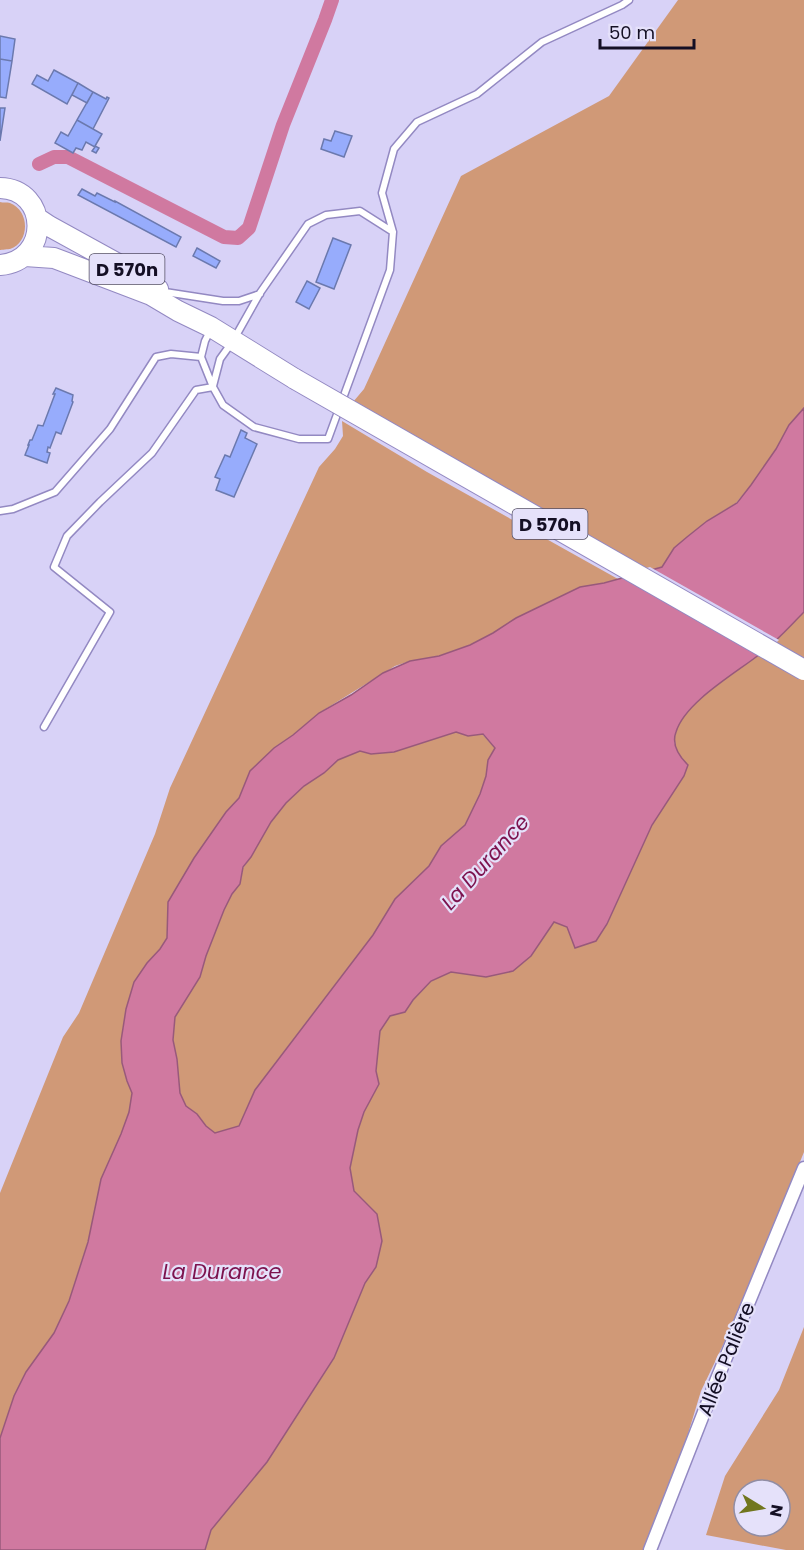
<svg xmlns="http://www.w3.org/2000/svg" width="804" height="1550" viewBox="0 0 804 1550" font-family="Poppins,sans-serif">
<rect width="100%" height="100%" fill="#d8d2f7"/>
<path fill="#d09977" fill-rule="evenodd" d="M 678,0 L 804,0 L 804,408 L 789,425 L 776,449 L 751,485 L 736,503 L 707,521 L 687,537 L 674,548 L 662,567 L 650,570 L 353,402 L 364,389 L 461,176 L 609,96 Z
M 0,202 C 3,203 7,202 10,203 C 30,211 30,242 10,249 C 9,249 1,250 0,250 Z
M 342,421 L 427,472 L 618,579 L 604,583 L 493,633 L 470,645 L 439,656 L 410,661 L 395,666 L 319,713 L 293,735 L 274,748 L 250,771 L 239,798 L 226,812 L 168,902 L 167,938 L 160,949 L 147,963 L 134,982 L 126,1009 L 121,1041 L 122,1063 L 127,1081 L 133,1093 L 129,1112 L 69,1301 L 54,1333 L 26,1372 L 14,1396 L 0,1438 L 0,1193 L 63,1037 L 79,1013 L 155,834 L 170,788 L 319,467 L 335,449 L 343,436 Z
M 804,612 L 804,1152 L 738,1314 L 701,1391 L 684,1447 L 643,1550 L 205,1550 L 211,1530 L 267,1462 L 334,1358 L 365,1283 L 376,1267 L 361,1199 L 354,1191 L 350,1168 L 358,1130 L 364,1112 L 379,1084 L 376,1071 L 380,1031 L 390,1016 L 405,1012 L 413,1000 L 431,981 L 451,972 L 486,977 L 531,956 L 554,922 L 567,927 L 607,924 L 652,825 L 684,776 C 680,765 672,743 676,731 C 687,700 735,673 760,654 C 776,642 790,626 804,612 Z
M 456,732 L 468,736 L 482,734 L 495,748 L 488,760 L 486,776 L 480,794 L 465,825 L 441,846 L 429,866 L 395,899 L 373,935 L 255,1090 L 239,1126 L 215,1134 L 206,1126 L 197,1114 L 186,1107 L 180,1093 L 177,1059 L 173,1040 L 175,1017 L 200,977 L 206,956 L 224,910 L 232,894 L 240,884 L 243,868 L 251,857 L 271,822 L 286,803 L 304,786 L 324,773 L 338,760 L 360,751 L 371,754 L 394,752 Z
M 804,1327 L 804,1550 L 786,1550 L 706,1535 L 725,1476 L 779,1390 ZM 744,1490 L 780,1490 L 780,1526 L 744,1526 Z"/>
<path fill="#d079a0" stroke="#98597b" stroke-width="1.5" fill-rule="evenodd" d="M 804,408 L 804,612 C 790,626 776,642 760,654 C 736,673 685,702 676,732 C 671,745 679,756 688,765 L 684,776 L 652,825 L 607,924 L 596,941 L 575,948 L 567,927 L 554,922 L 531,956 L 513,971 L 486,977 L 451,972 L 431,981 L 413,1000 L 405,1012 L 390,1016 L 380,1031 L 376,1071 L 379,1084 L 364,1112 L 358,1130 L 350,1168 L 354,1191 L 377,1214 L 382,1241 L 376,1267 L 365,1283 L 334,1358 L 267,1462 L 211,1530 L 205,1550 L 0,1550 L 0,1438 L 14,1396 L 26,1372 L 54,1333 L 69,1301 L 88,1242 L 101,1179 L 121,1134 L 129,1112 L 132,1093 L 127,1081 L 122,1063 L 121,1041 L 126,1009 L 134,982 L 147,963 L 160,949 L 167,938 L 168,902 L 194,858 L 226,812 L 239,798 L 250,771 L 274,748 L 293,735 L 319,713 L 351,695 L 383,673 L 410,661 L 439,656 L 470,645 L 493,633 L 516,618 L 580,587 L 604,583 L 662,567 L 674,548 L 687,537 L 707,521 L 737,503 L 751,485 L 776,449 L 789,425 ZM 456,732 L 468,736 L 483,734 L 495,748 L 488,760 L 486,776 L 480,794 L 465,825 L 441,846 L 429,866 L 395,899 L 373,935 L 255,1090 L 239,1126 L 215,1133 L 206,1126 L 197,1114 L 186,1106 L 180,1093 L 177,1059 L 173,1040 L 175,1017 L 200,977 L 206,956 L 224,910 L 232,894 L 240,884 L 243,867 L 251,857 L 271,822 L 286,803 L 304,786 L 324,773 L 338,760 L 360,751 L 371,754 L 394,752 Z"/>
<path fill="#d8d2f7" d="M 650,567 L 779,640 L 761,657 L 618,575 Z"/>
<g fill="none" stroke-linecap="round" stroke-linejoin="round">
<path stroke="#d079a0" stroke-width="14" d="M 39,164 L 54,157 L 68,157 L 224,237 L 238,238 L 249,228 L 283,125 L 325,20 L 332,0"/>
</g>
<path fill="#97acfc" stroke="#6b79ae" stroke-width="1.5" d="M 0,36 L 15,39 L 12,61 L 0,59 Z
M 0,59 L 12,61 L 6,98 L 0,97 Z
M 54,70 L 78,83 L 67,104 L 32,84 L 37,75 L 48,81 Z
M 78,83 L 93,92 L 87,103 L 72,95 Z
M 93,92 L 106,99 L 107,97 L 109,98 L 93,129 L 77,120 Z
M 0,108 L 5,108 L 0,141 Z
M 77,120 L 102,134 L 95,146 L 99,148 L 96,153 L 92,151 L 95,147 L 86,142 L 82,150 L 76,148 L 73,153 L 55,143 L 61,132 L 68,136 Z
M 335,131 L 352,136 L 344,157 L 321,149 L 324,139 L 331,141 Z
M 82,189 L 95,196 L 97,193 L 115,202 L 115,201 L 181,237 L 176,247 L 78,195 Z
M 333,238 L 351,245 L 334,289 L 316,282 Z
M 197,248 L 220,261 L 216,268 L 193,256 Z
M 307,281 L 320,288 L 309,309 L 296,302 Z
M 56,388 L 73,395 L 72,401 L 73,402 L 61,434 L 56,432 L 50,448 L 48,447 L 47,452 L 50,453 L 47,463 L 25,455 L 29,445 L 28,445 L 30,440 L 32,440 L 38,425 L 43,426 L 55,394 L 53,394 Z
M 241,430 L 247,433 L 245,438 L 257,444 L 234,497 L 216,490 L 220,479 L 215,477 L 225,455 L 230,457 Z"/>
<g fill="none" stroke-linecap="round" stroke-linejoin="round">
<defs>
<path id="service" d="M 165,292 L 223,301 L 239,301 L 260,294
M 210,331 L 205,341 L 201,357 L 213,387 L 223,405 L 254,427 L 299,439 L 328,439 L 390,270 L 393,232 L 382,193 L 394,149 L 417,122 L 477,94 L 542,42 L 622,5 L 629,0
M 213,386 L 220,359 L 233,341 L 260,293 L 308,224 L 326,215 L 360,211 L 393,232
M 0,511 L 13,509 L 55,492 L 110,429 L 156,357 L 171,354 L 201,357
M 44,727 L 110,612 L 54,567 L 67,536 L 100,502 L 152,453 L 196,390 L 213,387"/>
<path id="minor" d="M 650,1550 L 717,1379 L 804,1168"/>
<path id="primary" d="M 0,188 C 49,189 51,261 0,265
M 37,218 L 49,226 L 118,264 L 158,289
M 25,256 L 54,258 L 151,295 L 178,311 L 211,327 L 295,379"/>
</defs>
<use href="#service" stroke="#9389c2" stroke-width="9"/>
<use href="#minor" stroke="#9389c2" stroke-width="15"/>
<use href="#primary" stroke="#9389c2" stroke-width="22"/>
<use href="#service" stroke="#fff" stroke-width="6"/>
<use href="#minor" stroke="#fff" stroke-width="12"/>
<use href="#primary" stroke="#fff" stroke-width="20"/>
<defs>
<path id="primary-bridge" d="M 295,379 L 804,670"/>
</defs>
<use href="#primary-bridge" stroke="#9389c2" stroke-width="22" stroke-linecap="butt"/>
<use href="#primary-bridge" stroke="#fff" stroke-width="20"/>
</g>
<g text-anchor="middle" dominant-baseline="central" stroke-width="4.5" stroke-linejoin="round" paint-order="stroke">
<g fill="#e5e1fa" stroke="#534e64" stroke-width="1.5">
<rect x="89.5" y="254" width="75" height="30" rx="4.5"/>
<rect x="512.5" y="509" width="75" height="30" rx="4.5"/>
</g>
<g font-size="18" font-weight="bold" fill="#140f24">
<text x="127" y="269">D 570n</text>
<text x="550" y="524">D 570n</text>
</g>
<g font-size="20" fill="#140f24" stroke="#e5e1fa">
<text transform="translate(726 1359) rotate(-68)">Allée Palière</text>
</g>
<g font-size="21" font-style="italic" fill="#7c124e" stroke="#e5e1fa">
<text transform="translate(485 862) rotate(-48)">La Durance</text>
<text x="222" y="1271">La Durance</text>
</g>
</g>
<g transform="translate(762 1508) rotate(101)"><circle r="28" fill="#e5e1fa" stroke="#918da4" stroke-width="1.5"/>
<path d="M0-4.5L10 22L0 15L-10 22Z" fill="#71761e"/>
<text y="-9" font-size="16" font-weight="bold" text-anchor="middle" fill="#140f24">N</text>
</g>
<path d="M600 39v9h94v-9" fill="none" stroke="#140f24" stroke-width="3"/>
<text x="609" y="39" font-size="18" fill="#140f24" stroke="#e5e1fa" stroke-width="4.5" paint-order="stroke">50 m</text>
</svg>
